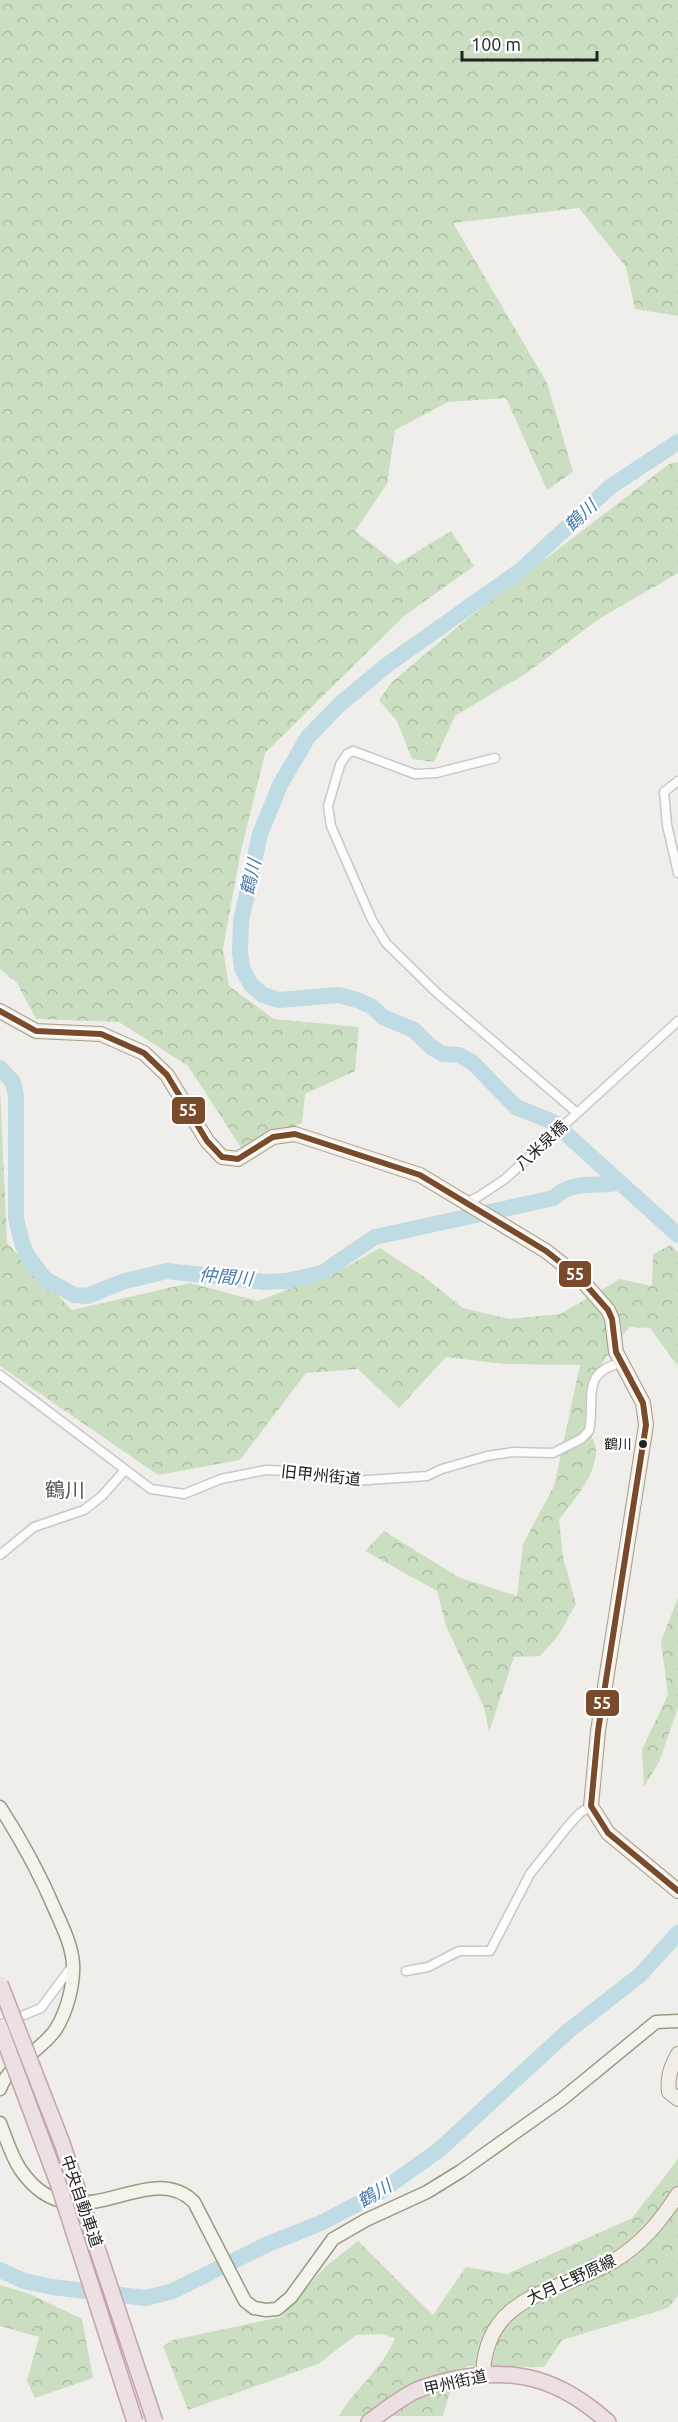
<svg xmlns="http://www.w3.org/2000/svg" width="678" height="2422" viewBox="0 0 678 2422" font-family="Ubuntu,'Noto Sans JP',sans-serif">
<defs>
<pattern id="forest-crowns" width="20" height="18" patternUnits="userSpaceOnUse" patternTransform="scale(1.5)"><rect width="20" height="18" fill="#cbdec1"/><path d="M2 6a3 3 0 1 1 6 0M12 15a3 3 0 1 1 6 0" fill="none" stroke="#aebea6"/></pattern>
</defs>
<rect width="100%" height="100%" fill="#f0eeeb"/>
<path fill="url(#forest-crowns)" d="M 0,0 L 678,0 L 678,316 L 635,309 L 626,267 L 579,208 L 453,223 L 547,383 L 573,472 L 547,490 L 506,398 L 448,402 L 395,430 L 387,484 L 355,531 L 397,564 L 451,531 L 474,566 L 404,616 L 265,753 L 240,855 L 223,949 L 229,986 L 274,1019 L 359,1027 L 355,1071 L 305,1094 L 302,1123 L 242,1149 L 188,1066 L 119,1022 L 36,1019 L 17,983 L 0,969 Z
M 678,462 L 678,573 L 599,619 L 528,672 L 455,716 L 434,762 L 412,759 L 397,721 L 379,700 L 391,683 L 462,623 L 669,464 Z
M 0,1088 L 7,1243 L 72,1310 L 190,1283 L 258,1301 L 346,1267 L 380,1248 L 423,1276 L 463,1308 L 509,1319 L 560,1314 L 620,1279 L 652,1286 L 653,1254 L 671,1245 L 678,1252 L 678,1366 L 650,1328 L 630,1327 C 607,1352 581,1389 587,1426 C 589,1434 597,1443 596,1452 C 595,1477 573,1501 559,1520 L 563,1557 L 576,1604 L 558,1636 L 540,1656 L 514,1657 L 489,1732 L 484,1707 L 446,1626 L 437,1591 L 365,1551 L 384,1531 L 458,1577 L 517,1596 L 523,1544 L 554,1486 L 580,1365 L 504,1364 L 446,1357 L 399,1408 L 358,1369 L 306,1373 L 240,1460 L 158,1475 L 0,1366 Z
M 678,1598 L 678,1708 L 659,1762 L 644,1787 L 642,1749 L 668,1695 L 661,1641 Z
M 678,2156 L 678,2296 L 668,2308 L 562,2340 L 544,2367 L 467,2366 L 449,2395 L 443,2416 L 339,2416 C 355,2388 383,2369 395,2338 L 381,2334 L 356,2335 L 318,2364 L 188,2410 L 163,2346 L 173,2340 L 281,2317 L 326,2266 L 358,2241 L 433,2315 L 466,2267 L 507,2274 L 632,2218 L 676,2162 Z
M 0,2285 L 32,2295 L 82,2319 L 93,2378 L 35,2398 L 27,2381 L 39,2337 L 0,2326 Z"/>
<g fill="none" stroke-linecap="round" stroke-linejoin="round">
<path stroke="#bfdbe3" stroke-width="16" d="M 678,442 L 610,487 L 521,570 L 387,665 L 339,705 L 308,737 L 280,785 L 260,834 L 241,921 L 240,952 L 242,968 L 251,985 L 263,995 L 279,1000 L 339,995 L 357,1000 L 371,1006 L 383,1017 L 414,1030 L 431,1047 L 443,1054 L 459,1055 L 472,1062 L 516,1107 L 553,1122 L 678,1235
M 0,1068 L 13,1082 L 16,1096 L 16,1218 L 22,1243 L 27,1255 L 45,1279 L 74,1295 L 87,1296 L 125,1281 L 167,1271 L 265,1282 L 286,1281 L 322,1273 L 375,1237 L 554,1198 C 570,1180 597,1187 619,1183
M 0,2270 L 24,2281 L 52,2287 L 146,2298 L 173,2291 L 268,2244 L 321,2223 L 380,2192 L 439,2150 L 567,2032 L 640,1975 L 678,1933"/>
<defs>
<path id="street" d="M 495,758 L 436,773 L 415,774 L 353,751 L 347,754 L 340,765 L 328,806 L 331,826 L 372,920 L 386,943 L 437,993 L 576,1112
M 678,781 L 664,792 L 667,825 L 678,873
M 467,1202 L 478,1197 L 505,1179 L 678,1021
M 0,1375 L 151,1489 L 184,1494 L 221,1479 L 266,1470 L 292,1471 L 353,1481 L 427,1476 L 442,1469 L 487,1456 L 513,1452 L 553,1453 L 581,1439 L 589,1431 C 596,1400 579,1373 621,1363
M 0,1555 L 34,1527 L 84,1510 L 102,1496 L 125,1470
M 406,1971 L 428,1967 L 459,1951 L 490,1951 L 530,1874 L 568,1826 L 580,1813 L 591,1806
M 0,2025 L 41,2008 L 73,1965"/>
<path id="secondary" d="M 0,1807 C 22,1841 40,1874 56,1912 C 63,1928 72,1946 73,1964 C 74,1985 67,2011 56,2029 C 41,2052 9,2063 0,2089
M 0,2123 C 6,2138 11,2155 20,2169 C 75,2250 147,2155 194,2202 L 245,2301 L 254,2308 L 266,2310 L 277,2309 L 291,2297 L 333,2239 L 366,2220 L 427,2192 L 461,2171 L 561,2100 L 656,2022 L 678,2021"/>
<path id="primary" d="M 0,1011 L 36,1031 L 101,1034 L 144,1053 L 167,1075 L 207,1141 L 222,1157 L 238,1159 L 273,1137 L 295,1134 L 420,1175 L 546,1251 L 579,1277 L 608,1310 L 612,1319 L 616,1352 L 643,1403 L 646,1425 L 598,1731 L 591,1806 L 608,1833 L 678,1891
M 678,2054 C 671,2067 667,2077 669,2092 L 678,2099
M 483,2373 C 487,2293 556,2294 612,2262 C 641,2245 660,2222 678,2194"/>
<path id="highway" d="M 369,2422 C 384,2411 399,2399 415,2391 C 428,2385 442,2382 455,2379 C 517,2366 561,2380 608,2422"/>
</defs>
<use href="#street" stroke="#c9c8c7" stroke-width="11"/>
<use href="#secondary" stroke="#999a82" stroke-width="15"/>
<use href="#primary" stroke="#a79c86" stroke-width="16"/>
<use href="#highway" stroke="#c5a2ac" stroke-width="18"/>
<use href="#street" stroke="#fdfcfc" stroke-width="8"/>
<use href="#secondary" stroke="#f4f4ed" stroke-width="12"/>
<use href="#primary" stroke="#f3ede7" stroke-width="14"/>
<use href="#highway" stroke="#ece0e2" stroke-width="15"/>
<defs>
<path id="highway-bridge" d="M 0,1984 L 62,2143 L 155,2422
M 0,2028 L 58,2183 L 135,2422"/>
</defs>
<use href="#highway-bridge" stroke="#c5a2ac" stroke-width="18" stroke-linecap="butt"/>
<use href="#highway-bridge" stroke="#ece0e2" stroke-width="15"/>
<defs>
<path id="bus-1" d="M 0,1011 L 36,1031 L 101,1034 L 144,1053 L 167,1075 L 207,1141 L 222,1157 L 238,1159 L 273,1137 L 295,1134 L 420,1175 L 546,1251 L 579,1277 L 608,1310 L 612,1319 L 616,1352 L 643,1403 L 646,1425 L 598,1731 L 591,1806 L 608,1833 L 678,1891"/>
</defs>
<use href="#bus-1" stroke="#fff" stroke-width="10"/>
<use href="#bus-1" stroke="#7a4b2a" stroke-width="6"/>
</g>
<circle fill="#222" stroke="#fff" stroke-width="2" cx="643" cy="1444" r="5"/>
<g text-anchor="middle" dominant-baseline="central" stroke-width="4.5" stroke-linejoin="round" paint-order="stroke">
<g font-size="14" fill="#222" stroke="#fff" text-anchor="end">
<text x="632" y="1444">鶴川</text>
</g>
<g font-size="16" fill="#222" stroke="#fff">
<text transform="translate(541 1145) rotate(-43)">八米泉橋</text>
<text transform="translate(321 1475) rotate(6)">旧甲州街道</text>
<text transform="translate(82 2201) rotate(71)">中央自動車道</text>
<text transform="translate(571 2279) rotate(-25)">大月上野原線</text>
<text transform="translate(455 2382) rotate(-13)">甲州街道</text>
</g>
<g font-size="18" font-style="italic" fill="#4a7aab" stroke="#fff">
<text transform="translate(580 515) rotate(-43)">鶴川</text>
<text transform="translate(250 877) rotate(-77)">鶴川</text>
<text transform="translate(226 1276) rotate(5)">仲間川</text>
<text transform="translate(374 2193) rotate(-31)">鶴川</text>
</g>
<g font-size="20" fill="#555" stroke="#fff">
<text x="65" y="1489">鶴川</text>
</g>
</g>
<g stroke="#fff" stroke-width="2">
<rect x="171" y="1096" width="35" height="29" rx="6" fill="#7a4b2a"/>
<rect x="558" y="1260" width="34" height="28" rx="6" fill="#7a4b2a"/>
<rect x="585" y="1689" width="35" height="28" rx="6" fill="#7a4b2a"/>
</g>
<g font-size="16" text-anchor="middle" font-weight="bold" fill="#fff">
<text x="188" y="1116">55</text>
<text x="575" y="1280">55</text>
<text x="602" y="1709">55</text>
</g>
<path d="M462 51v9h135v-9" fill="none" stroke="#222222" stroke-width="3"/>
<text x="471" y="51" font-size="18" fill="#222222" stroke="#ffffff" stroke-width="4.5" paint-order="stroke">100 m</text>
</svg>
